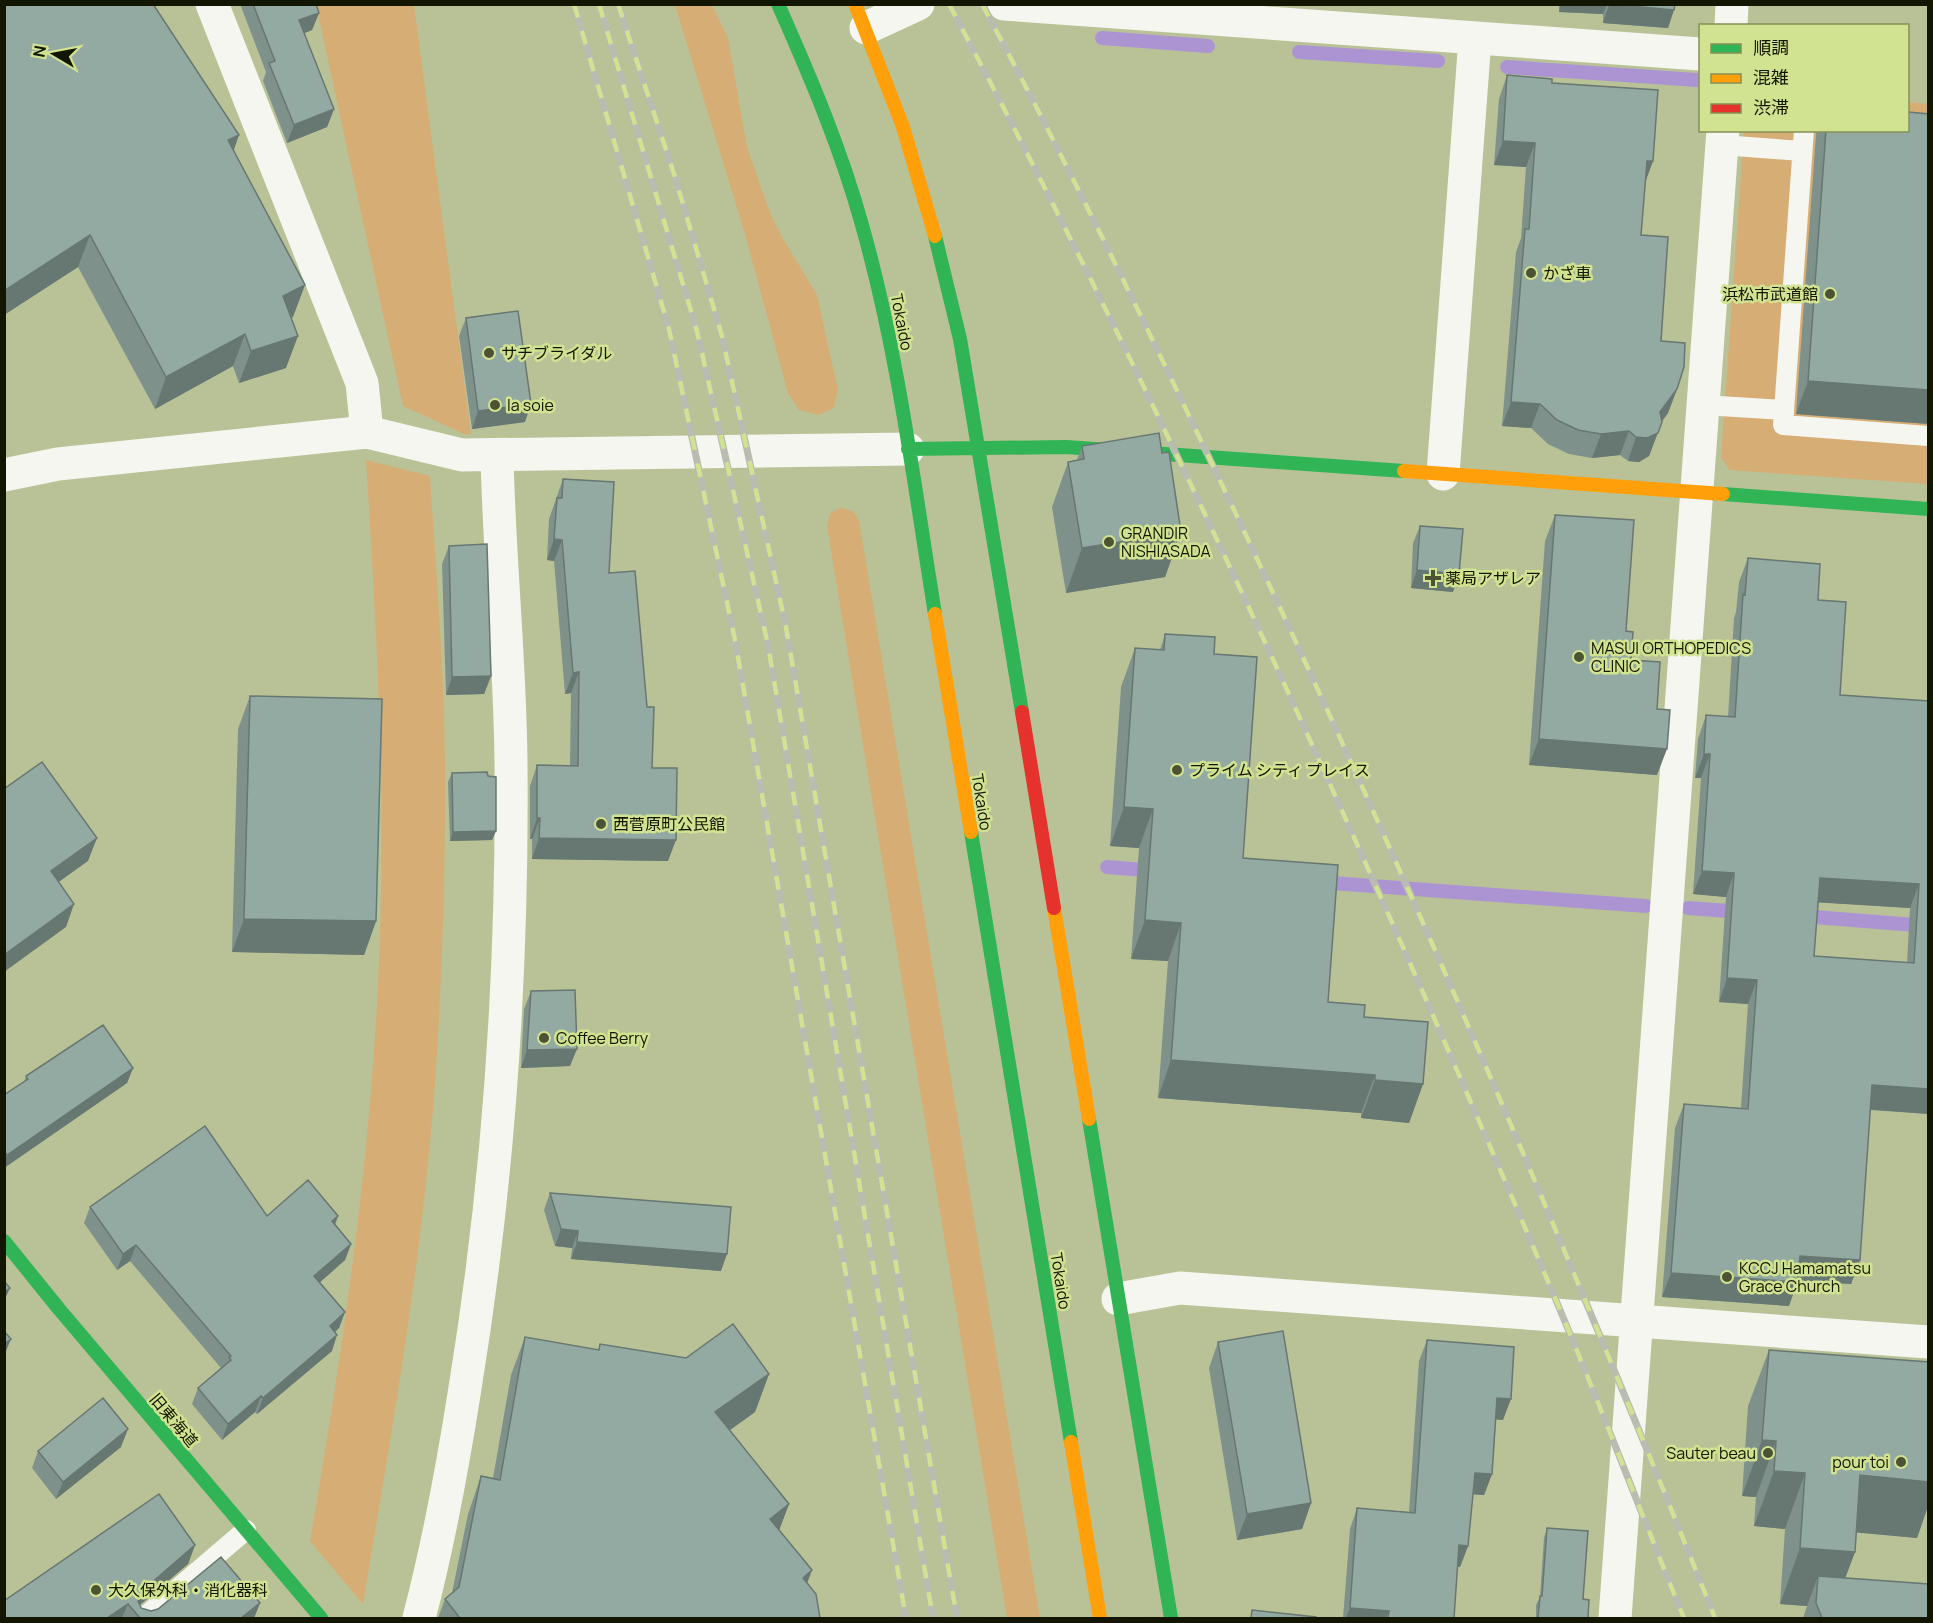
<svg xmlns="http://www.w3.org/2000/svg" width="1933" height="1623" viewBox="0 0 1933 1623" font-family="Manrope,'Noto Sans JP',sans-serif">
<rect width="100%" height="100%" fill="#b9c296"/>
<path fill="#d6ad74" d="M 316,5 L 414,5 L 471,434 L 464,434 L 403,406 Z
M 675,5 L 712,5 L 728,38 L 747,147 L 770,213 L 782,237 L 817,295 L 838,390 L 834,408 L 819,415 L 799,410 L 788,393 L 745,234 Z
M 1908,102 L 1928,104 L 1928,484 L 1730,470 L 1721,458 L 1744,131 L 1908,130 Z
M 366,460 L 430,476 C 436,571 444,666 445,761 C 446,873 442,985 434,1097 C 421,1267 391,1436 363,1604 L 310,1541 C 342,1356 369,1171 378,984 C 387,809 377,635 366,460 Z
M 841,508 L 853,511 L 859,520 L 1040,1618 L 1007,1618 L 827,526 L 830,513 Z"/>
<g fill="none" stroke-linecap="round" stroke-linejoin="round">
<path stroke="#ac94d3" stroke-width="14" d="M 1102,38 L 1208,46
M 1299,52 L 1438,61
M 1507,67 L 1697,80
M 1107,867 L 1156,871
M 1318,882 L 1646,906
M 1688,908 L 1742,912
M 1801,916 L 1928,926"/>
<path stroke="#f4f6ef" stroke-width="20" d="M 1804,130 L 1783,425 L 1928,436
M 1722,145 L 1802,151
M 1703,405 L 1784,410
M 143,1618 L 246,1530"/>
<path stroke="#f4f6ef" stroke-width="33" d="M 212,4 L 362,383 L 367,432
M 1004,4 L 1700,54
M 1731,26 L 1732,4
M 866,28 L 918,4
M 1443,474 L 1475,38
M 4,475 L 58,464 L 367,432 L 462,455 L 908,449
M 1118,1299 L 1180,1288 L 1928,1342
M 419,1618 C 439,1542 453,1465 465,1388 C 499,1180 513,971 511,761 C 510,658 499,557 497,455
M 1615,1618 L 1723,130"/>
<path stroke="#30b455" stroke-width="14" d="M 778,4 C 810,76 841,149 862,225 C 898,352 914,484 935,614
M 935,236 L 960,339 L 1022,712
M 908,449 L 1066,447 L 1404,471
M 1723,494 L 1928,509
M 971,832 L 1071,1442
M 1089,1119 L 1171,1618
M 4,1241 L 59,1309 L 321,1618"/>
<path stroke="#ff9f0a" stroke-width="14" d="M 855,4 L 903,127 L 935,236
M 1404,471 L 1723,494
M 935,614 L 971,832
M 1054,908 L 1089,1119
M 1071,1442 L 1100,1618"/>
<path stroke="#e5322d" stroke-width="14" d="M 1022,712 L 1054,908"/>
<defs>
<path id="rail" d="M 574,4 L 669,329 L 735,640 L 906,1618
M 599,4 L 697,331 L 768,645 L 933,1618
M 618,4 L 675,177 L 722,336 L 786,627 L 957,1618
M 949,4 C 1170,419 1363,848 1547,1279 C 1595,1391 1638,1506 1684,1618
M 982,4 C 1068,164 1147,327 1225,491 C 1401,861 1563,1238 1715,1618"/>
</defs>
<use href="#rail" stroke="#b9bcb0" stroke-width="7"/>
<use href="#rail" stroke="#d1e290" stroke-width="4.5" stroke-dasharray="14" stroke-linecap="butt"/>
</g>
<path fill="#7e928b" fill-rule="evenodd" d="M 4,4 L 234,151 L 293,317 L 291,318 L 286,368 L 239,383 L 233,366 L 155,409 L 78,267 L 4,315 Z
M 240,4 L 316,4 L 319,13 L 312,30 L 304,33 L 334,109 L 327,127 L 287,143 L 263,81 L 266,72 Z
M 1559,4 L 1675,4 L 1668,28 L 1603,23 L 1603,14 L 1559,12 Z
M 1507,75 L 1552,83 L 1653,161 L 1645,183 L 1641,235 L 1661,341 L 1677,389 L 1668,413 L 1662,421 L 1649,456 L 1639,462 L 1628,461 L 1620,455 L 1592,458 L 1569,454 L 1548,444 L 1531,428 L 1502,426 L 1516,252 L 1521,238 L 1526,167 L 1494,165 L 1499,99 Z
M 1929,114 L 1929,424 L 1796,414 L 1816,135 L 1817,130 L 1908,130 Z
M 466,318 L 525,422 L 472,429 L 459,336 Z
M 1082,446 L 1162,453 L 1181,532 L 1165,577 L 1066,593 L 1052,507 L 1068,462 L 1077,460 Z
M 563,479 L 609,573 L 652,768 L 668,861 L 532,859 L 532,839 L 530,839 L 530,786 L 537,765 L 570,766 L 571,693 L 565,694 L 554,561 L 547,560 L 549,519 Z
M 1555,515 L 1626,631 L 1631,660 L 1657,709 L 1657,775 L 1529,765 L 1545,541 Z
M 1420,526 L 1453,592 L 1411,588 L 1413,543 Z
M 449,546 L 491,676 L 484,694 L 446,695 L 442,564 Z
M 1748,558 L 1818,600 L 1840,695 L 1929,701 L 1929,1114 L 1870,1110 L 1860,1260 L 1851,1284 L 1798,1280 L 1789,1306 L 1662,1297 L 1675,1128 L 1684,1104 L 1741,1108 L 1748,1004 L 1719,1002 L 1726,897 L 1693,894 L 1701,778 L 1695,778 L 1698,739 L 1706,715 L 1728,717 L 1734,618 L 1736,612 L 1739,582 ZM 1818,902 L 1910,908 L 1907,963 L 1814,956 Z
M 1165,634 L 1214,654 L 1243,858 L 1328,1002 L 1364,1017 L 1423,1084 L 1409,1123 L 1361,1118 L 1361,1113 L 1158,1098 L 1168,961 L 1131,959 L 1139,848 L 1110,846 L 1121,687 L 1135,648 L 1160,650 Z
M 250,696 L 376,921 L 364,955 L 232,952 L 238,729 Z
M 452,773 L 496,831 L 492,840 L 450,841 L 448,782 Z
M 531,991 L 570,1066 L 521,1068 L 524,1009 Z
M 133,1068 L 127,1083 L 4,1168 L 4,1095 L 24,1082 L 26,1076 Z
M 550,1193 L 721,1271 L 571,1259 L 572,1248 L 555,1246 L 544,1210 Z
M 90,1207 L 267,1216 L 338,1216 L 335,1225 L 351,1244 L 345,1260 L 320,1282 L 345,1312 L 339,1328 L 335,1332 L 332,1351 L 257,1414 L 255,1412 L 222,1440 L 192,1404 L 198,1388 L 221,1368 L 130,1261 L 117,1270 L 84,1223 Z
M 525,1337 L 598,1350 L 600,1344 L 769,1374 L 755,1412 L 730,1430 L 789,1504 L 779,1530 L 807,1583 L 820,1618 L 438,1618 L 445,1599 L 452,1593 L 468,1514 L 481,1476 L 493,1478 L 511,1375 Z
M 1427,1340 L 1503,1420 L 1496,1419 L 1492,1474 L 1484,1495 L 1473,1494 L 1468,1546 L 1460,1567 L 1457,1567 L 1454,1618 L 1343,1618 L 1350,1529 L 1357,1508 L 1409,1512 L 1419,1361 Z
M 1218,1342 L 1311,1503 L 1302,1529 L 1237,1540 L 1209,1368 Z
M 1769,1350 L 1929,1509 L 1927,1509 L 1917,1538 L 1856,1532 L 1855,1552 L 1845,1578 L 1929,1618 L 1803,1618 L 1807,1606 L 1780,1604 L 1785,1529 L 1754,1526 L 1756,1497 L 1742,1496 L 1748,1406 Z
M 121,1447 L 56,1499 L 32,1468 L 38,1451 Z
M 1547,1528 L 1583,1599 L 1588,1618 L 1536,1618 L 1536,1605 L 1540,1597 L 1544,1538 Z
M 195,1545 L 188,1564 L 140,1605 L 141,1608 L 151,1611 L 260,1603 L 254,1618 L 4,1618 Z"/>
<path fill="#677771" d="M 1561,4 L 1607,4 L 1603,14 L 1559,12 Z
M 1609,5 L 1674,10 L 1668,28 L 1603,23 Z
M 319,13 L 312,30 L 293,38 L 299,20 Z
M 334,109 L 327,127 L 287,143 L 294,125 Z
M 239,135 L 228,167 L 228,140 Z
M 1503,141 L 1535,143 L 1526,167 L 1494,165 Z
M 1647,161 L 1653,161 L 1644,185 Z
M 90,235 L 78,267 L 4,315 L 4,291 Z
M 305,285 L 293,317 L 272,328 L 283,296 Z
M 245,334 L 233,366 L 155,409 L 166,377 Z
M 298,336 L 286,368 L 239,383 L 251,351 Z
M 1808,381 L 1929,390 L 1929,424 L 1796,414 Z
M 1677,389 L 1668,413 L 1652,435 L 1660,412 Z
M 1511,402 L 1540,404 L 1531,428 L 1502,426 Z
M 531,404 L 525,422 L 472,429 L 478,411 Z
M 1662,422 L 1649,456 L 1639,462 L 1628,461 L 1636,437 Z
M 1629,431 L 1620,455 L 1592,458 L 1601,434 Z
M 1181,532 L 1165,577 L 1066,593 L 1082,548 Z
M 554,539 L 562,540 L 554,561 L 547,560 Z
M 1417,570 L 1459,574 L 1453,592 L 1411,588 Z
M 579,672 L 571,693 L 565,694 L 573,673 Z
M 491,676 L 484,694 L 446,695 L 452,677 Z
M 1539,739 L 1667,749 L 1657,775 L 1529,765 Z
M 1704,754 L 1710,754 L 1701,778 L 1695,778 Z
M 1124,807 L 1153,809 L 1139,848 L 1110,846 Z
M 537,818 L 540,818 L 532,839 L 530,839 Z
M 496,831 L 492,840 L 450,841 L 453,832 Z
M 97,838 L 88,861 L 42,894 L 51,871 Z
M 539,838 L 676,840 L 668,861 L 532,859 Z
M 1702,871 L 1734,873 L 1726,897 L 1693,894 Z
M 1820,878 L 1919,884 L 1910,908 L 1811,902 Z
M 74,904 L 66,927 L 4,972 L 4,955 Z
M 244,919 L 376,921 L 364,955 L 232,952 Z
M 1145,920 L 1181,923 L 1168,961 L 1131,959 Z
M 1727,978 L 1757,980 L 1748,1004 L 1719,1002 Z
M 577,1049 L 570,1066 L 521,1068 L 527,1050 Z
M 1171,1060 L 1375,1075 L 1361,1113 L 1158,1098 Z
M 133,1068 L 127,1083 L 4,1168 L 4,1162 L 7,1155 Z
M 1375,1080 L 1423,1084 L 1409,1123 L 1361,1118 Z
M 1872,1085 L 1929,1089 L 1929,1114 L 1863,1109 Z
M 338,1216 L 332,1232 L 332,1221 Z
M 561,1229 L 578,1231 L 572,1248 L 555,1246 Z
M 577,1242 L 727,1254 L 721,1271 L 571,1259 Z
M 351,1244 L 345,1260 L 309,1292 L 314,1276 Z
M 136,1245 L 130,1261 L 117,1270 L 123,1254 Z
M 1800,1256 L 1860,1260 L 1851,1284 L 1791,1280 Z
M 1671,1273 L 1797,1282 L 1789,1306 L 1662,1297 Z
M 10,1288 L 4,1301 L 4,1292 Z
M 345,1312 L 339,1328 L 324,1342 L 330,1326 Z
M 337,1335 L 332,1351 L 257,1414 L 263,1398 Z
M 11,1339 L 4,1356 L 4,1344 Z
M 769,1374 L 755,1412 L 702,1450 L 715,1412 Z
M 261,1396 L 255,1412 L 222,1440 L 228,1424 Z
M 1497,1398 L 1511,1399 L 1503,1420 L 1490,1419 Z
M 128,1429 L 121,1447 L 56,1499 L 63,1482 Z
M 1762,1440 L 1776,1441 L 1756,1497 L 1742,1496 Z
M 1774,1471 L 1805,1473 L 1785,1529 L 1754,1526 Z
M 1475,1473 L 1492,1474 L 1484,1495 L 1467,1494 Z
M 1860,1475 L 1929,1481 L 1929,1509 L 1927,1509 L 1917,1538 L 1840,1531 Z
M 1311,1503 L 1302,1529 L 1237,1540 L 1247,1514 Z
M 789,1504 L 775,1541 L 770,1519 Z
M 195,1545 L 188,1564 L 135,1609 L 142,1591 Z
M 1459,1545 L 1468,1546 L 1460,1567 L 1451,1566 Z
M 1800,1548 L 1855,1552 L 1834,1608 L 1818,1576 L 1807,1606 L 1780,1604 Z
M 812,1570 L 798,1608 L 803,1578 Z
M 260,1603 L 254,1618 L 241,1618 Z
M 128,1604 L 122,1618 L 107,1618 Z
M 1350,1608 L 1389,1611 L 1386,1618 L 1346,1618 Z"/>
<path fill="#93aaa2" stroke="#677771" stroke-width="1.5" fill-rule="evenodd" d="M 4,4 L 153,4 L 239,135 L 228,140 L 305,285 L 283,296 L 298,336 L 251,351 L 245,334 L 166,377 L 90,235 L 4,291 Z
M 253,4 L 316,4 L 319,13 L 299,20 L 334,109 L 294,125 L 269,63 L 275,61 Z
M 1609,4 L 1675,4 L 1674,10 Z
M 1507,75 L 1552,79 L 1552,83 L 1658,90 L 1653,161 L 1647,161 L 1641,235 L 1668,237 L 1661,341 L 1685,343 L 1684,367 L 1677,389 L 1660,412 L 1662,422 L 1658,433 L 1647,438 L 1636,437 L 1629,431 L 1601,434 L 1578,430 L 1557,420 L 1540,404 L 1511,402 L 1525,229 L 1529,229 L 1535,143 L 1503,141 Z
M 1908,112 L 1929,114 L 1929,390 L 1808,381 L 1826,130 L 1908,130 Z
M 518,311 L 531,404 L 478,411 L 466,318 Z
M 1159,433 L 1162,453 L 1169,452 L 1181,532 L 1082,548 L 1068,462 L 1084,459 L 1082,446 Z
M 563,479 L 614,482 L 609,573 L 635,571 L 647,707 L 654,707 L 652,768 L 677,768 L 676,840 L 539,838 L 540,818 L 537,818 L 537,765 L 578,766 L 579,672 L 573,673 L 562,540 L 554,539 L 557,498 L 562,498 Z
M 1555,515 L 1634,520 L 1626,631 L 1633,632 L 1631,660 L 1660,662 L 1657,709 L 1670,710 L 1667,749 L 1539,739 Z
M 1420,526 L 1463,529 L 1459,574 L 1417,570 Z
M 487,544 L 491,676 L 452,677 L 449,546 Z
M 1748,558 L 1820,564 L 1818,600 L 1846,602 L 1840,695 L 1929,701 L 1929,1089 L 1872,1085 L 1860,1260 L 1800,1256 L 1797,1282 L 1671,1273 L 1684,1104 L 1748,1109 L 1757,980 L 1727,978 L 1734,873 L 1702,871 L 1710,754 L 1704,754 L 1706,715 L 1735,717 L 1743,594 L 1745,595 ZM 1820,878 L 1919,884 L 1914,963 L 1814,956 Z
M 1165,634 L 1215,637 L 1214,654 L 1257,657 L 1243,858 L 1338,865 L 1328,1002 L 1365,1005 L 1364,1017 L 1428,1022 L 1423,1084 L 1375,1080 L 1375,1075 L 1171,1060 L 1181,923 L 1145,920 L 1153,809 L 1124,807 L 1135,648 L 1164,650 Z
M 250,696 L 382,699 L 376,921 L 244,919 Z
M 42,762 L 97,838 L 51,871 L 74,904 L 4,955 L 4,789 Z
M 487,772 L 488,776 L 496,777 L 496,831 L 453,832 L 452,773 Z
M 575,990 L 577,1049 L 527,1050 L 531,991 Z
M 103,1025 L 133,1068 L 7,1155 L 4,1151 L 4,1095 L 28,1079 L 26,1076 Z
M 205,1126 L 267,1216 L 308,1180 L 338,1216 L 332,1221 L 351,1244 L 314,1276 L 345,1312 L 330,1326 L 337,1335 L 263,1398 L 261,1396 L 228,1424 L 198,1388 L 231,1360 L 229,1357 L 231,1356 L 136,1245 L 123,1254 L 90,1207 Z
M 550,1193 L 731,1207 L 727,1254 L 577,1242 L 578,1231 L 561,1229 Z
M 4,1281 L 10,1288 L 4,1292 Z
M 733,1324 L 769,1374 L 715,1412 L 789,1504 L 770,1519 L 812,1570 L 803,1578 L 816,1594 L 820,1618 L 460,1618 L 445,1599 L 459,1587 L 481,1476 L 500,1480 L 525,1337 L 599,1350 L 600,1344 L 686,1358 Z
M 4,1331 L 11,1339 L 4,1344 Z
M 1283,1331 L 1311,1503 L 1247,1514 L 1218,1342 Z
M 1427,1340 L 1514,1347 L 1511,1399 L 1497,1398 L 1492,1474 L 1475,1473 L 1468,1546 L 1459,1545 L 1454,1618 L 1388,1618 L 1389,1611 L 1350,1608 L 1357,1508 L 1415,1513 Z
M 1769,1350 L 1929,1362 L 1929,1482 L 1860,1475 L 1855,1552 L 1800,1548 L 1805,1473 L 1774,1471 L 1776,1441 L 1762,1440 Z
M 103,1398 L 128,1429 L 63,1482 L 38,1451 Z
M 159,1494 L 195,1545 L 142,1591 L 138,1601 L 141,1608 L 151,1611 L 158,1609 L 221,1557 L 260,1603 L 241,1618 L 140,1618 L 128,1604 L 107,1618 L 4,1618 L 4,1601 Z
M 1547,1528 L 1588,1531 L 1583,1599 L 1589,1600 L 1588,1618 L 1538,1618 L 1540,1596 L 1542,1596 Z
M 1818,1576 L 1929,1584 L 1929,1618 L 1822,1618 L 1816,1603 Z
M 1252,1610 L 1316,1617 L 1316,1618 L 1251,1618 Z"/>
<g fill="#4c5234" stroke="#d1e290" stroke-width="2">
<circle cx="1531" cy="273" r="6"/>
<circle cx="1830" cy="294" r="6"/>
<circle cx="489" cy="353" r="6"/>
<circle cx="495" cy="405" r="6"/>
<circle cx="1109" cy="542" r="6"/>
<path d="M1430 569h6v6h6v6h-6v6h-6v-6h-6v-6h6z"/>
<circle cx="1579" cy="657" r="6"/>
<circle cx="1177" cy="770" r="6"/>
<circle cx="601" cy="824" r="6"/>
<circle cx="544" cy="1038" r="6"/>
<circle cx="1727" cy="1277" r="6"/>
<circle cx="1768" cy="1453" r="6"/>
<circle cx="1901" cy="1462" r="6"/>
<circle cx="96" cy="1590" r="6"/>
</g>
<g text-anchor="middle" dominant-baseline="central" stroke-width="5" stroke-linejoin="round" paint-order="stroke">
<g font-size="16" fill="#121600" stroke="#d1e290" text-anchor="start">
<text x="1543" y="273">かざ車</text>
<text x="1818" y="294" text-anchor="end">浜松市武道館</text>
<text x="501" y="353">サチブライダル</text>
<text x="507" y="405">la soie</text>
<text x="1121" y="533">GRANDIR<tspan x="1121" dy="18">NISHIASADA</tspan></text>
<text x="1445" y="578">薬局アザレア</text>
<text x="1591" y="648">MASUI ORTHOPEDICS<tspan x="1591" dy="18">CLINIC</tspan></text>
<text x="1189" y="770">プライム シティ プレイス</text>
<text x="613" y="824">西菅原町公民館</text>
<text x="556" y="1038">Coffee Berry</text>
<text x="1739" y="1268">KCCJ Hamamatsu<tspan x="1739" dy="18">Grace Church</tspan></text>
<text x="1756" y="1453" text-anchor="end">Sauter beau</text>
<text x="1889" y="1462" text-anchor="end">pour toi</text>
<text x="108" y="1590">大久保外科・消化器科</text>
</g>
<g font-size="16" fill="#121600" stroke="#d1e290">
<text transform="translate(902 322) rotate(79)">Tokaido</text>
<text transform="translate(982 802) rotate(81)">Tokaido</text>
<text transform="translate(1061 1281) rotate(81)">Tokaido</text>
<text transform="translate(174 1420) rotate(50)">旧東海道</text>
</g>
</g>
<rect width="1933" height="1623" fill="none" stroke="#121600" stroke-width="12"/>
<rect x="1699" y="24" width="210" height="108" fill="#d1e290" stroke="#859056" stroke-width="1.5"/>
<rect x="1711" y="44" width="30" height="9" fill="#30b455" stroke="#859056" stroke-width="1.5"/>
<text x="1753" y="54" font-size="18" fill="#121600">順調</text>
<rect x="1711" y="74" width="30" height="9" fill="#ff9f0a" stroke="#859056" stroke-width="1.5"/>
<text x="1753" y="84" font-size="18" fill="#121600">混雑</text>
<rect x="1711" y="104" width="30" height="9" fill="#e5322d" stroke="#859056" stroke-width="1.5"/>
<text x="1753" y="114" font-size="18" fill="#121600">渋滞</text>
<g transform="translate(54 54) rotate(280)" stroke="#d1e290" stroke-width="4.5" paint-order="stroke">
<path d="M0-4.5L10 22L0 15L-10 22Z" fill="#121600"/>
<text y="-9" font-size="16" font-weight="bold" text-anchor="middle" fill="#121600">N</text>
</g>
</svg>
